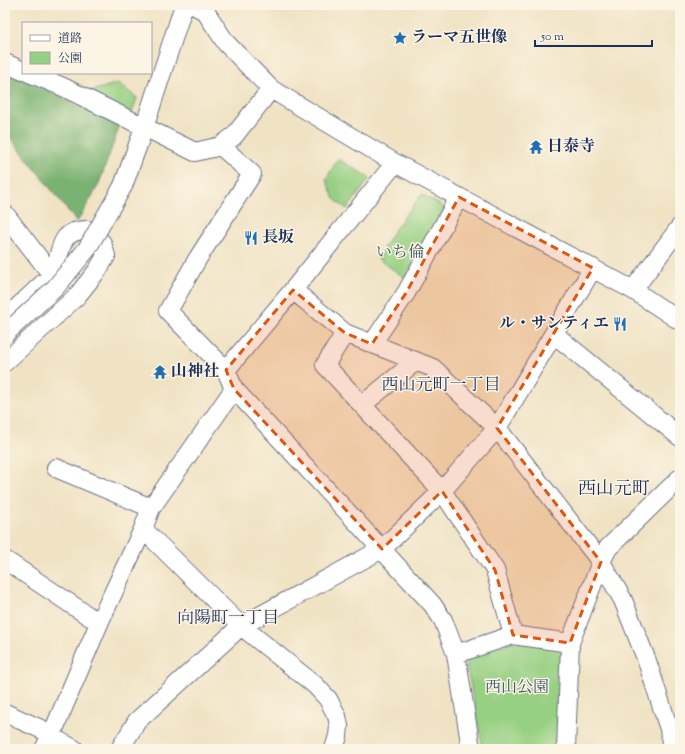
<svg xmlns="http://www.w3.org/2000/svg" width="685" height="754" viewBox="0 0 685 754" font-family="'Sorts Mill Goudy','Noto Serif JP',serif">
<rect width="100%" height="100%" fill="#fcf5e5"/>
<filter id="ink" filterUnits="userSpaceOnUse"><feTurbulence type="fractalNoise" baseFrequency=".025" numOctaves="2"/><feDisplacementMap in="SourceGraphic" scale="8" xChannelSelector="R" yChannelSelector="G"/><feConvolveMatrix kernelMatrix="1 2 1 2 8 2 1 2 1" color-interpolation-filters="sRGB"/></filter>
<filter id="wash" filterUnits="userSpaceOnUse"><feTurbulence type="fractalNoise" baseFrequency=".012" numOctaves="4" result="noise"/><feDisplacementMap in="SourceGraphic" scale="16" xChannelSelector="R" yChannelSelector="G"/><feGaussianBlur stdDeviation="0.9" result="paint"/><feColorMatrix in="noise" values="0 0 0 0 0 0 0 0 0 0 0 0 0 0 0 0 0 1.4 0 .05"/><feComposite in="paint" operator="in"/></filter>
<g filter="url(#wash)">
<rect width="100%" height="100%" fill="#f0e3c4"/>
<path fill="#98d083" stroke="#5a8070" d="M 118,83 L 137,98 L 131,116 L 85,93 Z
M 338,159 L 370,178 L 347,209 L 334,199 L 326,179 Z
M 422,194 L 445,208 L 405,278 L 377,258 L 395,229 Z
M 513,642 L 557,646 L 562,651 L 561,749 L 483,749 L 466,663 L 470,654 Z"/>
<path fill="#7ab271" stroke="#4a7068" d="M 5,73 L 36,85 L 120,125 L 98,186 L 77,222 L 5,131 Z"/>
</g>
<g filter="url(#ink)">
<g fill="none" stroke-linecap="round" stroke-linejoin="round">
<defs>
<path id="minor" d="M 193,5 L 205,11 L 226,43 L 271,89 L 395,163 L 633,290 L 680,321
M 5,63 L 23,71
M 29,73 L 63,87 L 195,152 L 221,146 L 234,136 L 271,89
M 221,146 L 252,174 L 198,258 L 168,311 L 226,370 L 234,389 L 432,604 L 443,620 L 456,654 L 471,749
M 123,186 L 144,128 L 184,5
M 5,214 L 52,275
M 293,290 L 345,333 L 433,368 L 497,428 L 601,562 L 623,600 L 647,661 L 669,729 L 672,749
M 633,290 L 680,227
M 5,319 L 52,275 C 63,256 55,229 88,230 L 102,243 L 106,256 L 97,271 L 77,296 L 5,362
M 345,333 L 325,365 L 442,491 L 495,570 L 513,635
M 554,334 L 680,437
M 372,344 L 406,293 L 459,197
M 226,370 L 293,290 L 395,163
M 362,405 L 416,361
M 56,468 L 151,508
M 143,529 L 241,626 L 315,685 L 328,699 L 337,716 L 339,726 L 338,736 L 334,749
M 5,560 L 90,617 L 100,621
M 456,654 L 513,635 L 570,643
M 5,713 L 52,734 L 59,741 L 74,749
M 44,749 L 52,734 L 100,621 L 143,529 L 151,508 L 234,389
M 120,749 L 137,721 L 241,626 L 382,549 L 442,491 L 497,428 L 593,268
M 566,749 L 570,643 L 601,562 L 608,548 L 680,478"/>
</defs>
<use href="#minor" stroke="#666e82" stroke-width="20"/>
<use href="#minor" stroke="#fff" stroke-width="18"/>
<defs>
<path id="minor-bridge" d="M 5,334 L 55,288 L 87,249 L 123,186"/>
</defs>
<use href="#minor-bridge" stroke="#666e82" stroke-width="20" stroke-linecap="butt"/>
<use href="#minor-bridge" stroke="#fff" stroke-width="18"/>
</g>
</g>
<path fill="#de5710" fill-opacity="0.2" stroke="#de5710" stroke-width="3" stroke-dasharray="8 5" stroke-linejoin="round" d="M 459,197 L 593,268 L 497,428 L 601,562 L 570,643 L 513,635 L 495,570 L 442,491 L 382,549 L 234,389 L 226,370 L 293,290 L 345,333 L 372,344 L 406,293 Z"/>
<defs>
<symbol id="sight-bare" viewBox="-9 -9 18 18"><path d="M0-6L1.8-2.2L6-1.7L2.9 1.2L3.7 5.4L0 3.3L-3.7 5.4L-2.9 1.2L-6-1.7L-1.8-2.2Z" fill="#1f6fb2" stroke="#fcf5e5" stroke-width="2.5" paint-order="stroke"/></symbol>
<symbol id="temple-bare" viewBox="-9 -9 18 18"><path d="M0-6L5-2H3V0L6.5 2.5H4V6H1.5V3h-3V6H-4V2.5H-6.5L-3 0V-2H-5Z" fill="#1f6fb2" stroke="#fcf5e5" stroke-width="2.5" paint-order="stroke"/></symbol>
<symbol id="restaurant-bare" viewBox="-9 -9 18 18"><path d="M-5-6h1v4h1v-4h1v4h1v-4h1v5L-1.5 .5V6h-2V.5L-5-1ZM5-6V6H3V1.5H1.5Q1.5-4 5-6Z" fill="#1f6fb2" stroke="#fcf5e5" stroke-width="2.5" paint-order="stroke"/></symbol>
</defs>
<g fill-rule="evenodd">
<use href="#sight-bare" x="390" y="28" width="20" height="20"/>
<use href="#temple-bare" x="526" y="137" width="20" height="20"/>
<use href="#restaurant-bare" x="241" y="228" width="20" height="20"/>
<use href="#restaurant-bare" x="610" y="314" width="20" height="20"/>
<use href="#temple-bare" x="150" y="362" width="20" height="20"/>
</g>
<g text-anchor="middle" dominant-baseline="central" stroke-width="3" stroke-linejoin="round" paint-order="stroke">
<g font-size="16" font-weight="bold" fill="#1b2f5e" stroke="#fcf5e5" text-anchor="start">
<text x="411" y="38">ラーマ五世像</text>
<text x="547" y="147">日泰寺</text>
<text x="262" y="238">長坂</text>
<text x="609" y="324" text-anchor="end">ル・サンティエ</text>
<text x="171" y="372">山神社</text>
</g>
<g font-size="16" fill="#3a5767" stroke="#fcf5e5">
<text x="400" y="253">いち倫</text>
<text x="517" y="688">西山公園</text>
</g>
<g font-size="17" fill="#1b2f5e" stroke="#fcf5e5">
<text x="441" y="386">西山元町一丁目</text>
<text x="228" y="619">向陽町一丁目</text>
</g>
<g font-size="18" fill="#1b2f5e" stroke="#fcf5e5">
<text x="614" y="490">西山元町</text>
</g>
</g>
<rect width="685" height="754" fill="none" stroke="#fcf5e5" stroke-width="20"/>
<rect x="22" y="22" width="130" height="52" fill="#fcf5e5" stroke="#a2a6af"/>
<rect x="30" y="35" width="20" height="6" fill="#ffffff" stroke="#a2a6af"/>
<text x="58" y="42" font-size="12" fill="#1b2f5e">道路</text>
<rect x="30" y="52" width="20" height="12" fill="#98d083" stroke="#a2a6af"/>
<text x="58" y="62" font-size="12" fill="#1b2f5e">公園</text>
<path d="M535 40v6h117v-6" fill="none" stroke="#1b2f5e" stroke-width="2"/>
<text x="541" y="40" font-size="12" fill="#1b2f5e" stroke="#fcf5e5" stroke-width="3" paint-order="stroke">50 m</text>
</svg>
